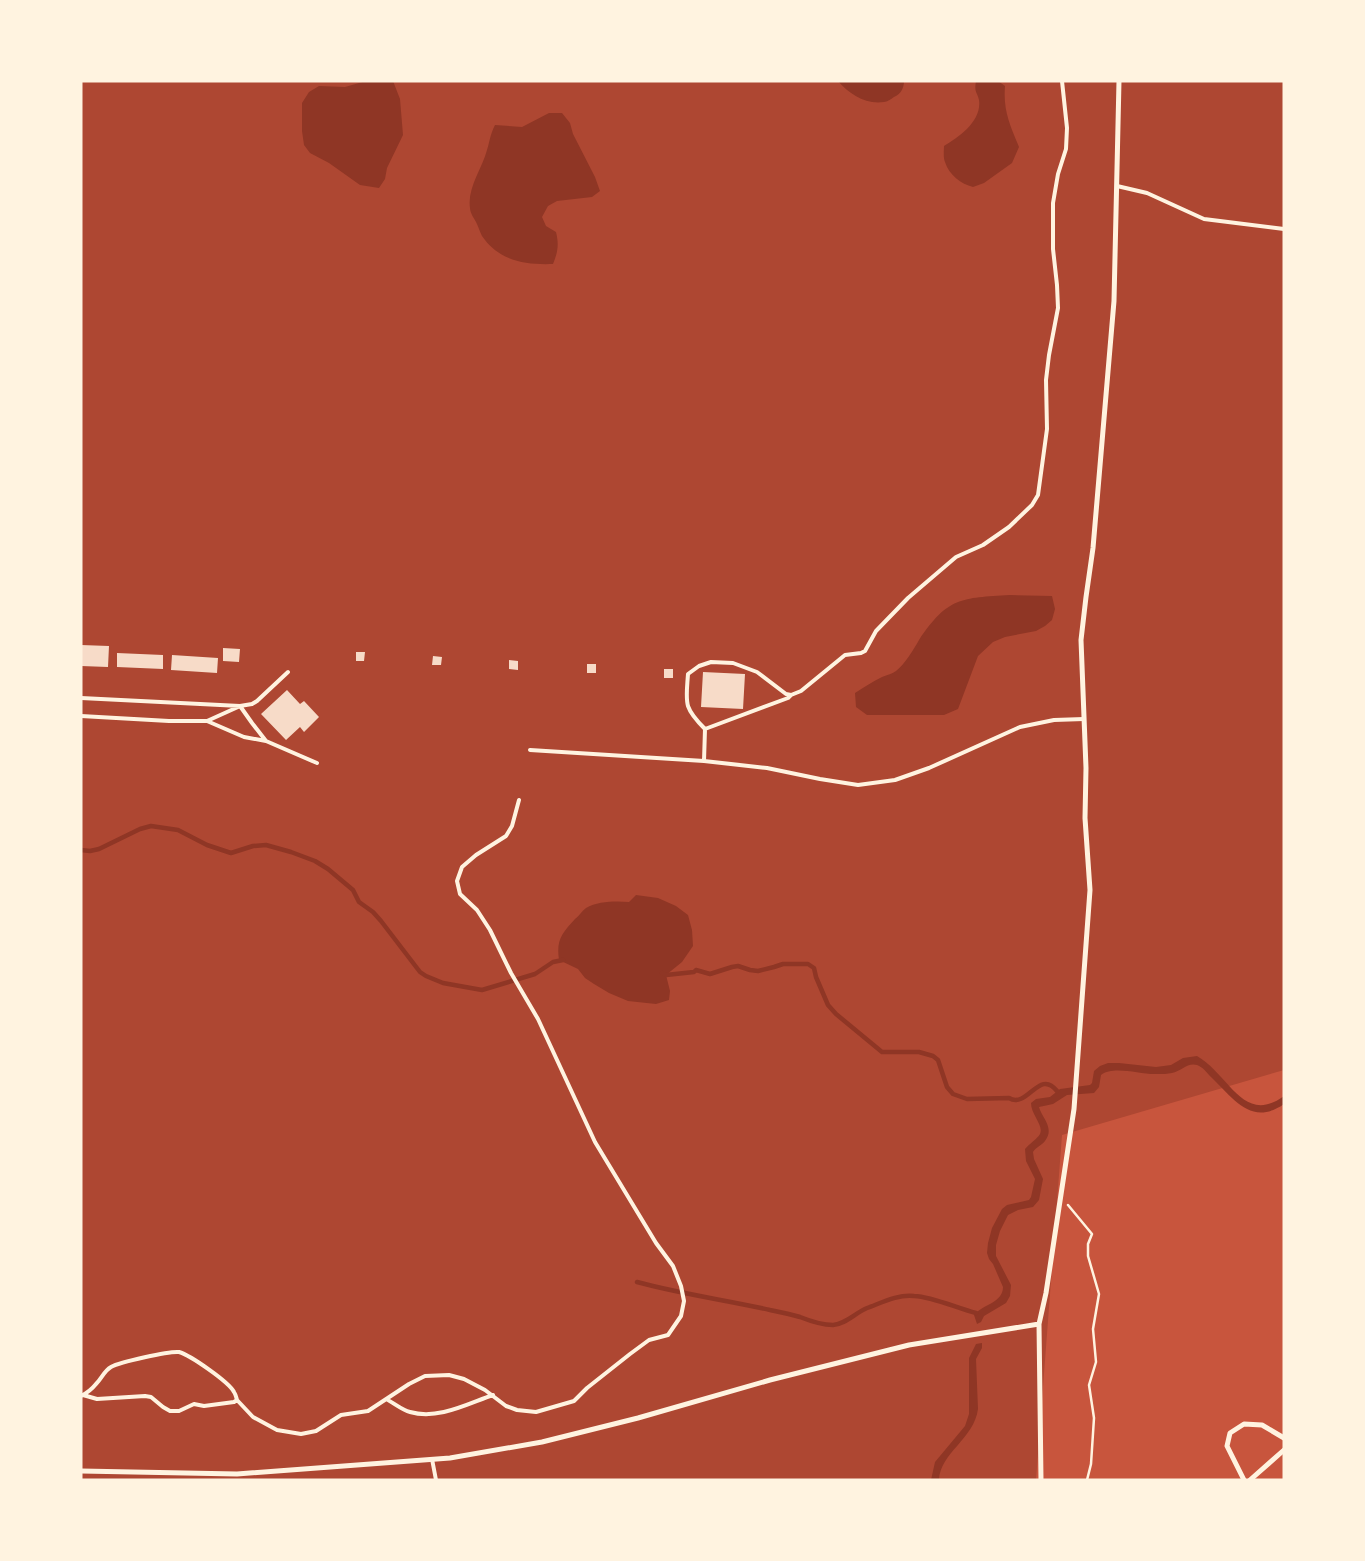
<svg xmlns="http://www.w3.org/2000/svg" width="1365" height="1561" viewBox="0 0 1365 1561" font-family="'IBM Plex Serif',serif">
<rect width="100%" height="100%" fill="#c8553d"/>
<path fill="#ae4732" d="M 81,81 L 1284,81 L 1284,1070 L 1062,1135 L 1036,1480 L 81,1480 Z"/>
<path fill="#8f3625" d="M 366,81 L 393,81 L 400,99 L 403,135 L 387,168 L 385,179 L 379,188 L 360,185 L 329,163 L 310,153 L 304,145 L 302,131 L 302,103 L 309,92 L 319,86 L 345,87 Z
M 838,81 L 904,81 C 904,88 901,94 894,97 C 891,99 887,102 884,102 C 866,105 849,94 838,81 Z
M 976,81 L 998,81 L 1005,86 C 1003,111 1010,125 1019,147 L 1012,163 L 984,183 L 973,187 C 961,184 949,175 945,162 C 943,157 944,150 944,146 C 959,137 982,121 979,100 C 977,91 974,93 976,81 Z
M 549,113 L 562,113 L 570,123 L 573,134 L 595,177 L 600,191 L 592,197 L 557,201 L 548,206 L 542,217 L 546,226 L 556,232 C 559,244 558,252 553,264 C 525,265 499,261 482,236 C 480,232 478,226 476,222 C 474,218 470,213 470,208 C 467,188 482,169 487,150 C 490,140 490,135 495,125 L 522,127 Z
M 1010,595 L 1052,596 L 1055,609 L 1052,620 L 1045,626 L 1036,631 L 1005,637 L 993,642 L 978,656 L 958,709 L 944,715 L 867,715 L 856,707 L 855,693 C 864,687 872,682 882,677 C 886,675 892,674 896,671 C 904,665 914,649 919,640 C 948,597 961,598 1010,595 Z
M 636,895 L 658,898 L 676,906 L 688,915 L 692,930 L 693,946 L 682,962 L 666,975 L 670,991 L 669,1000 L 656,1004 L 628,1001 L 609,993 L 594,984 L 585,978 L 578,969 L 559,960 C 556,940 562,933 575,919 C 579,916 582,911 586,908 C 598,901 616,901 629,902 Z
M 1197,1056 C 1229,1074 1243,1126 1284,1096 L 1284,1104 C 1251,1127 1233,1098 1211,1077 C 1207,1073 1203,1067 1197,1065 C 1188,1062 1181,1071 1172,1073 C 1168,1074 1162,1074 1157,1074 C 1141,1075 1114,1065 1101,1075 L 1099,1087 L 1094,1093 L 1067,1095 L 1053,1104 L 1039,1107 C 1042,1118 1055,1128 1045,1141 C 1042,1145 1036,1147 1033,1152 L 1034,1159 L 1043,1179 L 1039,1200 L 1033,1207 L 1018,1210 L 1008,1215 L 1000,1231 L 996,1245 L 996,1256 L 1011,1285 L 1010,1296 L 1006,1303 L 984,1316 L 981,1322 L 977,1324 L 974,1315 C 983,1304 1003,1303 1003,1287 L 993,1264 L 989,1259 L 987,1253 L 988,1243 L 992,1228 L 1002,1209 L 1007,1205 L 1029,1200 L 1031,1197 L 1035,1179 L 1026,1161 L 1025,1149 C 1029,1144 1037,1139 1040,1134 C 1044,1125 1031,1115 1031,1103 L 1036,1099 L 1050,1097 L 1060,1089 L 1090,1085 L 1092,1083 L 1094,1071 L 1100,1066 L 1108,1063 L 1119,1063 L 1156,1067 L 1171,1065 L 1183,1058 Z
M 982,1343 L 982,1348 L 976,1359 L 978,1409 C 974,1439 940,1453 939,1480 L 931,1480 L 935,1462 L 965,1426 L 969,1414 L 969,1358 L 976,1344 Z"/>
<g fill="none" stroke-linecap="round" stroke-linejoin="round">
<path stroke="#8f3625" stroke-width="4.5" d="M 81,850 L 90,851 L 99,849 L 140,829 L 151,826 L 178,830 L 207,845 L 231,853 L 253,846 L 266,845 L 291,852 L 315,861 L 328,869 L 353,890 L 359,902 L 373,912 L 381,921 L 420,972 L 426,976 L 443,983 L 482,990 L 535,974 L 553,962 L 563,960
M 662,973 L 666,975 L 694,972 L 696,970 L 710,974 L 732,967 L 738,966 L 750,970 L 758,971 L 774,967 L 783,964 L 808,964 L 814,968 L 816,977 L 828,1005 L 836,1014 L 882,1052 L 919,1052 L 933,1056 L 938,1060 L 947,1087 L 953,1094 L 967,1099 L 1009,1098 C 1028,1109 1039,1068 1057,1091
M 637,1282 C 681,1294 726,1300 770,1310 C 780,1312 790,1314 800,1317 C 810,1321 822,1325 833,1325 C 846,1324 855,1313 867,1308 C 881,1303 898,1294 914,1296 C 934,1297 956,1308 976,1313"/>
</g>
<path fill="#f7dbc8" d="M 81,645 L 109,646 L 108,667 L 81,666 Z
M 223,648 L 240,649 L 239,662 L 223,661 Z
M 356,652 L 365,652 L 364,661 L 356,661 Z
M 117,653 L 163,655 L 163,669 L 117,667 Z
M 172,655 L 218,658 L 217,673 L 171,670 Z
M 433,656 L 442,657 L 441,665 L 432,665 Z
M 509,660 L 518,661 L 518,670 L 509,669 Z
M 587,664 L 596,664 L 596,673 L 587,673 Z
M 664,669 L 673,669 L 673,678 L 664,678 Z
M 703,672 L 745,674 L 743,709 L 701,707 Z
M 287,690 L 300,704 L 304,701 L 319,717 L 304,732 L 300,727 L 286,740 L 261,714 Z"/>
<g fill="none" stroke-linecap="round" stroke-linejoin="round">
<path stroke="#fff3e0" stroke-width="2.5" d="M 1068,1205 L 1092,1234 L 1088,1244 L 1088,1256 L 1099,1294 L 1093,1329 L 1096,1362 L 1089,1385 L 1094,1418 L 1091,1464 L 1087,1480"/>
<path stroke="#fff3e0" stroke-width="4" d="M 1117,186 L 1147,193 L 1204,219 L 1284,229
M 791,695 L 801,691 L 845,655 L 861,653 L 865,651 L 876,631 L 908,598 L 956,557 L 983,545 L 1009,527 L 1032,505 L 1038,495 L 1047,429 L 1046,380 L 1049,355 L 1058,308 L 1057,285 L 1053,249 L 1053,203 L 1058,174 L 1066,149 L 1067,128 L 1062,81
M 81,698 L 240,706 L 252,704 L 257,701 L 288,672
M 240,706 L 252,723 L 266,741 L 317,763
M 81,716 L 169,721 L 207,721 L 238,707
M 207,721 L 244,737 L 266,741
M 530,750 L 704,761 L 767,768 L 820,779 L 858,785 L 895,780 L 929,768 L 1020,727 L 1054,720 L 1084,719
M 704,761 L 705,729 L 788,698 L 791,695 L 786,694 L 757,672 L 733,663 L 711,662 L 699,666 L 688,674 C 686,703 683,707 705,729
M 81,1396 C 87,1393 92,1389 96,1384 C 102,1378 104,1371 111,1367 C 120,1362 169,1351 179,1352 C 190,1355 229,1382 234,1392 C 236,1395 236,1397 237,1400 L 234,1402 L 204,1406 L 194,1404 L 179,1411 L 170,1411 L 163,1407 L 151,1397 L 145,1396 L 97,1399 L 83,1395
M 386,1399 C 394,1403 402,1410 410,1412 C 438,1420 467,1404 493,1395
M 237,1400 L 253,1417 L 277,1430 L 301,1434 L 316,1431 L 341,1415 L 368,1411 L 409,1384 L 425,1376 L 449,1375 L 464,1379 L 485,1390 L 506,1406 L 517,1410 L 536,1412 L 574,1401 L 587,1388 L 630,1354 L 649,1340 L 668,1335 L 681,1316 L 684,1301 L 681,1286 L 673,1266 L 656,1243 L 595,1142 L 538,1019 L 511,973 L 490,930 L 477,910 L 460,894 L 457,881 L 462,867 L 476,855 L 506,836 L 512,826 L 519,800
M 432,1459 L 436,1480"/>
<path stroke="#fff3e0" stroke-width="5" d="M 81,1471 L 237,1474 L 450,1458 L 542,1442 L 638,1418 L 770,1380 L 909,1345 L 1039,1324
M 1041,1480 L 1039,1324 L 1046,1293 L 1074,1109 L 1090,890 L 1085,818 L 1086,768 L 1081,640 L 1086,597 L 1093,548 L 1114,301 L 1119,81
M 1244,1480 L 1227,1446 L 1230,1433 L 1244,1424 L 1262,1425 L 1284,1438
M 1250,1480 L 1284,1450"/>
</g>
<rect width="1365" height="1561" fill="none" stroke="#fff3e0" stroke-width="165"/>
</svg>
